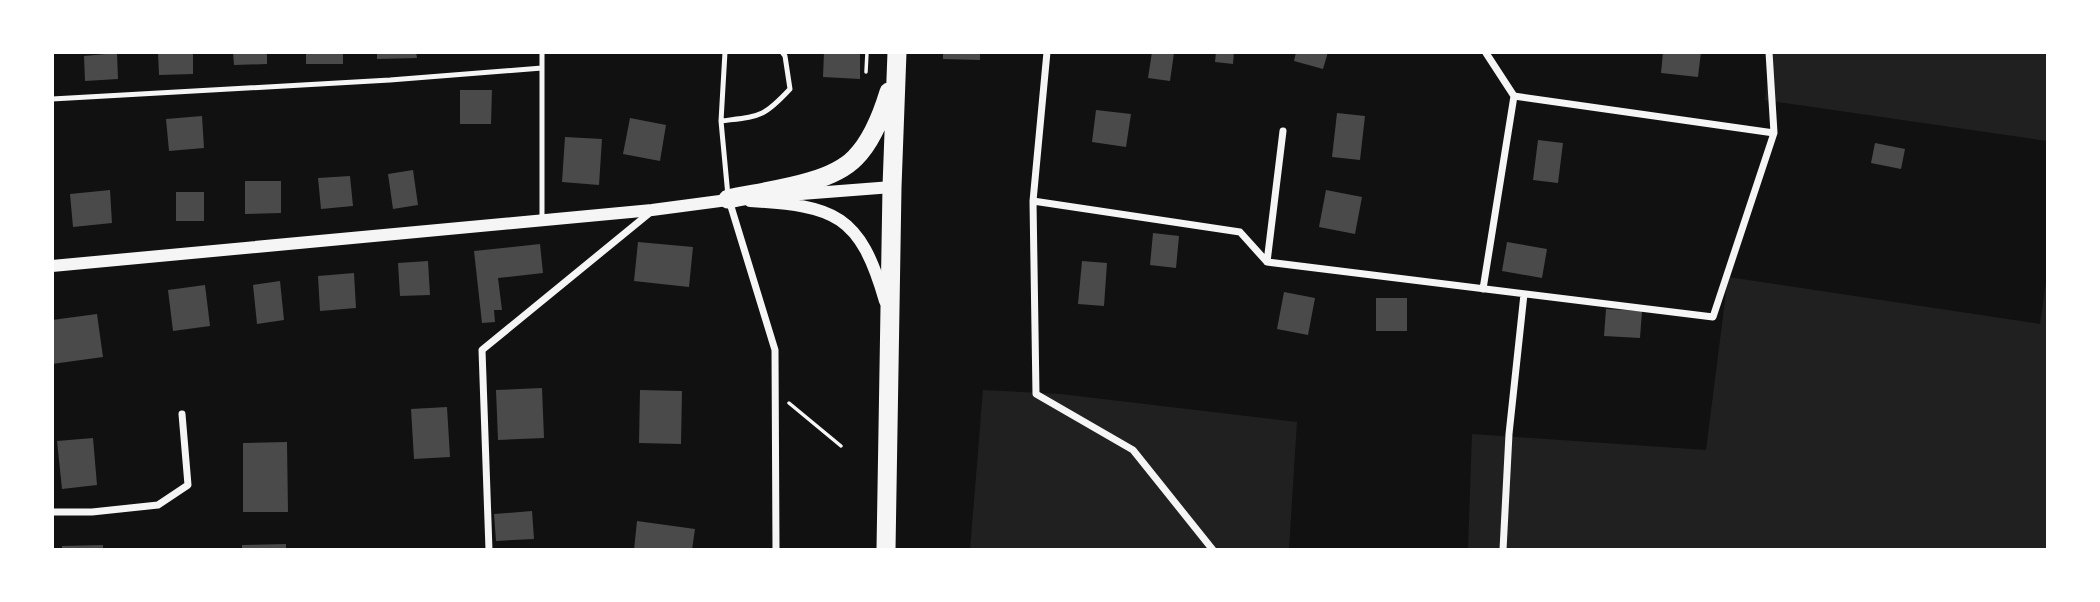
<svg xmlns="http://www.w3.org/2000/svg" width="2100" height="602" viewBox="0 0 2100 602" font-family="'Exo 2',sans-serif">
<rect width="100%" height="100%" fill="#111"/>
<path fill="#202020" d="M 1771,53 L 2047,53 L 2047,141 L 1765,100 Z
M 2047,275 L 2047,549 L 1468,550 L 1472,434 L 1706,450 L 1728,277 L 2040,324 Z
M 983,390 L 1060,394 L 1297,422 L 1289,549 L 970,550 Z"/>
<path fill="#4a4a4a" d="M 158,52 L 193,52 L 193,74 L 159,75 Z
M 233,52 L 267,52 L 267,64 L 234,65 Z
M 306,52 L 343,52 L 343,64 L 306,64 Z
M 377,52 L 416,52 L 417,58 L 377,59 Z
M 824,52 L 860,52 L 860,79 L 823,77 Z
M 943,52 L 980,52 L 980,60 L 943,59 Z
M 1152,52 L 1174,53 L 1170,81 L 1148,78 Z
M 1216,52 L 1234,52 L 1233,64 L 1215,62 Z
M 1296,52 L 1328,52 L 1323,69 L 1294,61 Z
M 1663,52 L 1701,52 L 1698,77 L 1661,73 Z
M 117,53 L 118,79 L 85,81 L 84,56 Z
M 460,90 L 492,90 L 491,124 L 460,124 Z
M 1096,110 L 1131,114 L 1126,147 L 1092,142 Z
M 1337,113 L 1365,116 L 1360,160 L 1332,157 Z
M 202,116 L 204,148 L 169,151 L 166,119 Z
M 630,118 L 666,125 L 660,161 L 623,154 Z
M 565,137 L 602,139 L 599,185 L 562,182 Z
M 1538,140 L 1563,143 L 1558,183 L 1533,180 Z
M 1875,143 L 1905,149 L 1901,169 L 1871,163 Z
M 413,170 L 418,205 L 393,209 L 388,174 Z
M 350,176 L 353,206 L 321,209 L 318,178 Z
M 245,181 L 281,181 L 281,213 L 245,214 Z
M 110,190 L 112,223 L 73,227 L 70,194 Z
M 1326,190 L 1362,197 L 1355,234 L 1319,227 Z
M 176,192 L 204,192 L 204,221 L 176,221 Z
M 1153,233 L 1179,236 L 1176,268 L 1150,265 Z
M 638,242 L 693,247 L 689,287 L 634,281 Z
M 1507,242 L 1547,249 L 1542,278 L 1502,271 Z
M 540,244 L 543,273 L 498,278 L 502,310 L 494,310 L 495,322 L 482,323 L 474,251 Z
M 428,261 L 430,295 L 400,296 L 398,263 Z
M 1082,261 L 1107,263 L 1104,306 L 1078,304 Z
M 354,273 L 356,308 L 320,311 L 318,276 Z
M 280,281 L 284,320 L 257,324 L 253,285 Z
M 205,285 L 210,326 L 173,331 L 168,290 Z
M 1284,292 L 1315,298 L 1308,335 L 1277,329 Z
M 1376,298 L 1407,298 L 1407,331 L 1376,331 Z
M 1606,309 L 1642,311 L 1640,338 L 1604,336 Z
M 97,314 L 103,357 L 52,364 L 52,320 Z
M 542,388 L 544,438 L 498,440 L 496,390 Z
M 640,390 L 682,391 L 681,444 L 639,443 Z
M 447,407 L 450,457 L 414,459 L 411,409 Z
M 93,438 L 97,485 L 62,489 L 57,441 Z
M 287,442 L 288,512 L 243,512 L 243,443 Z
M 532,511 L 534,539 L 496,541 L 494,514 Z
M 637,521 L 695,529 L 692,550 L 634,550 Z
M 286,544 L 286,550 L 242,550 L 242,545 Z
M 103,545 L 103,550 L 62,550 L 62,546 Z"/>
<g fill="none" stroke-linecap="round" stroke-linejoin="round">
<path stroke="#f5f5f5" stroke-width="3.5" d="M 866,72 L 867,52
M 789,403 L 841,446"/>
<path stroke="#f5f5f5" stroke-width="5" d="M 725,52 L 721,121 L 728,196
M 52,99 L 390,80 L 542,68
M 721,121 C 760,116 763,118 790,89 L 785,56 L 782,52
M 542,218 L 542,52"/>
<path stroke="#f5f5f5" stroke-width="7" d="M 1047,52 L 1033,201 L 1036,394 L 1133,450 L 1213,550
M 1514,96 L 1774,133
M 729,200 L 775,350 L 776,550
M 1033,201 L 1240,232 L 1267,262 L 1713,317 L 1774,133 L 1769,52
M 1267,262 L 1283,131
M 1483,289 L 1514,96 L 1486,53
M 52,512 L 92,512 L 158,505 L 188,485 L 182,414
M 489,550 L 482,350 L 652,211
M 1503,550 L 1509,434 L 1524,294"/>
<path stroke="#f5f5f5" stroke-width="12" d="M 788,195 L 892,187
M 750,201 C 835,206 860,214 885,301
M 52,266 L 652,210 L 735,199"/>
<path stroke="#f5f5f5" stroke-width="19" d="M 728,199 C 764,191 829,185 855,158 C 872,141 882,115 889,92
M 886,550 L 892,187 L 897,52"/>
</g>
<rect width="2100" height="602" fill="none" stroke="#ffffff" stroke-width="108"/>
</svg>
